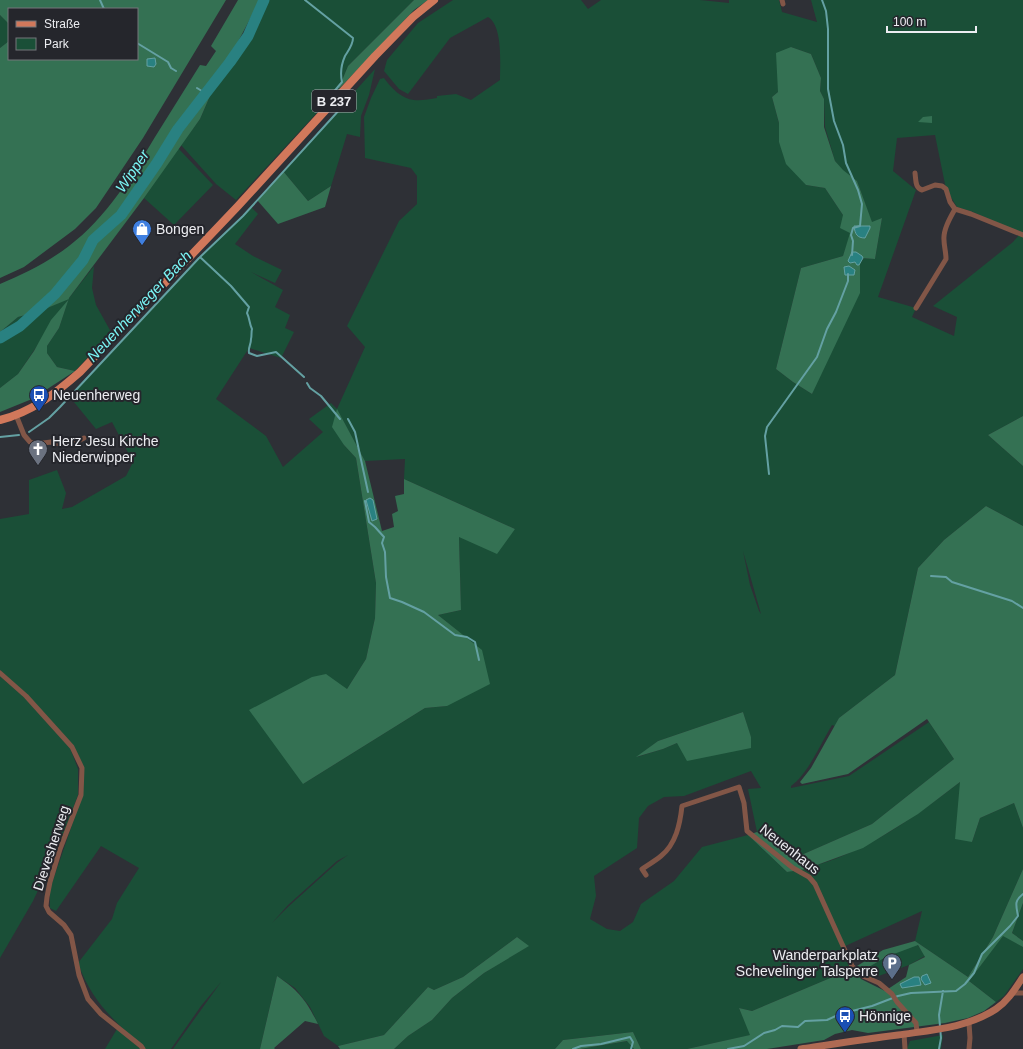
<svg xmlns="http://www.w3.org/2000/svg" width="1023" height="1049" viewBox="0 0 1023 1049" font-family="Arial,sans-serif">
<rect width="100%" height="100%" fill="#2e3036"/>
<path fill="#1a4f37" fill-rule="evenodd" d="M 268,0 L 414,0 L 348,66 L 338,90 L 236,200 L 216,184 L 181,145 L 200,119 L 213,89 L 230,66 L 241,55 Z
M 453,0 L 581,0 L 588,9 L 601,0 L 700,0 L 729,3 L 729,0 L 779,0 L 782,12 L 817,22 L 811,0 L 1023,0 L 1023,234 L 973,212 L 957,207 L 946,189 L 935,135 L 897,138 L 893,171 L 916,190 L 878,297 L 916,308 L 912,317 L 954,336 L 957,317 L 933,306 L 1013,242 L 1020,234 L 1023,235 L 1023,416 L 988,435 L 1023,466 L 1023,526 L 986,506 L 944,540 L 918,568 L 895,675 L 839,718 L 835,726 L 832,725 C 821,743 808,774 791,786 L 791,788 L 849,776 L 929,722 L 954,759 L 872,824 L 799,856 L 777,838 L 757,832 L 748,789 L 761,788 L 751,771 L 684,796 L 664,797 L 648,806 L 639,818 L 637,848 L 594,876 L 596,896 L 590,919 L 607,929 L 620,931 L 633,922 L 641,904 L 674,881 L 702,847 L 748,835 L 787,872 C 854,861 908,822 960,782 L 972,842 L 980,818 L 1014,803 L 1023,828 L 1023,869 L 993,937 L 968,977 L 915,941 L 922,911 L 843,947 L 854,968 L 752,1011 L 739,1008 L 751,1035 L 687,1049 L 641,1049 L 633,1032 L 563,1040 L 555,1049 L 394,1049 L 408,1036 L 432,1020 L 452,998 L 484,973 L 528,946 L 517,937 L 463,977 L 434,990 L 428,987 L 384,1035 L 338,1046 L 324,1036 L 310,1007 L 295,988 L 277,976 L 260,1049 L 173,1049 L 221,982 L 201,1006 L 171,1049 L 145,1049 C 116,1022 92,1003 78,963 L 112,919 L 117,903 L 139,868 L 101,846 L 56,911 L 50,908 L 50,889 L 82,796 L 83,768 L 74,746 L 27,695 L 0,670 L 0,519 L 29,514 L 29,480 L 57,470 L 66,493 L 62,509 L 72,507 L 126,476 L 133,462 L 112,422 L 96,429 L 69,396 L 199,258 L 251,207 L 258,214 L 235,244 L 253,256 L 282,270 L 275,283 L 251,272 L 283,290 L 275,307 L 290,315 L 285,328 L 294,332 L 281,358 L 249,348 L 216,399 L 266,436 L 283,467 L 323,432 L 309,419 L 331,403 L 337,409 L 365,347 L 347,326 L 399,221 L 417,204 L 417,176 L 411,168 L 365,158 L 364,117 L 371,98 L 380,79 L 384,78 C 391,88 402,99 414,100 C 421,101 430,99 437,98 L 437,96 L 456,94 L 471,100 L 500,80 C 500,63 503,26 488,17 L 450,38 L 408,94 L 399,89 L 384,71 L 387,60 L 418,23 ZM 791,47 L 811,54 L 821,78 L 820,91 L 824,99 L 825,127 L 835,161 L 843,171 L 857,181 L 872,223 L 882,218 L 875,259 L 859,258 L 812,394 L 793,382 L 776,369 L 801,268 L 843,256 L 851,233 L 843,215 L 825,188 L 806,185 L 779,142 L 779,123 L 772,97 L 778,92 ZM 337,410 L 365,461 L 405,459 L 404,479 L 515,529 L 459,536 L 461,610 L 438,615 L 481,650 L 447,706 L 425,708 L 303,784 L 347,689 L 366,659 L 375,618 L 376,583 L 356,458 L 344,445 ZM 743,551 L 761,614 L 759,611 L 750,585 ZM 743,712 L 751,738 L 677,743 L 663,749 L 637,757 L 658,741 ZM 348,855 L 338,862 L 289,906 L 272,923 L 288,905 L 337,861 Z
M 0,15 L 9,24 L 9,41 L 0,48 Z
M 375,69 L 369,95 L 361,116 L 360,137 L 347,134 L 331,186 L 308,201 L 283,171 Z
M 178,148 L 213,185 L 174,225 L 144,198 Z
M 94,266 L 92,288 L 96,305 L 111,332 L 75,371 L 57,367 L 47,353 L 47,346 L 59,328 L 68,300 L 18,374 L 0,388 L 0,332 L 18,317 L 40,311 L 69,298 Z
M 0,676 L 24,697 L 70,748 L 78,769 L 78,795 L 58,848 L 33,901 L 0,958 Z
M 1023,903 L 1023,941 L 1012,933 Z
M 1003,935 L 1023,947 L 1023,969 L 1004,996 L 996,1002 L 969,981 Z
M 917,944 L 925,956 L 909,965 L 873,978 L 864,974 L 862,971 L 886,957 Z
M 117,1029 L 141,1049 L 105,1049 Z
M 943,1035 L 941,1049 L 907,1049 L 910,1041 Z
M 628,1041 L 634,1049 L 580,1049 Z"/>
<path fill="#347153" d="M 0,0 L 226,0 L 143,138 L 96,208 L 75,229 L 24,267 L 0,278 L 0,48 L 9,41 L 9,59 L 137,59 L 137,9 L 9,9 L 9,24 L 0,15 Z
M 238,0 L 260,0 L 213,89 L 200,119 L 144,198 L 69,298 L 59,328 L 47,346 L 47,353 L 57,367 L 75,371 L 32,399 L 0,412 L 0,388 L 18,374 L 34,351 L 51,320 L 69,299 L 40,311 L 18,317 L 0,332 L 0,284 C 24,274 48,262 69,246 C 106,218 131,177 155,137 C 170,113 185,89 200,65 L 206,66 L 216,51 L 211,46 Z
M 414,0 L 428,0 L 414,10 L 338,90 L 348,66 Z
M 791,47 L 811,54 L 821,78 L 820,91 L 824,99 L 824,127 L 835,161 L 843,170 L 857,181 L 872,222 L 882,218 L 875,259 L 860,258 L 860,293 L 812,394 L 793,382 L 776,369 L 801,268 L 843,256 L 850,233 L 840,228 L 843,215 L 825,188 L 806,185 L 786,164 L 779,142 L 779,123 L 772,97 L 778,92 L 776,53 Z
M 932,116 L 932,123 L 918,122 L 923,117 Z
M 283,171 L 308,201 L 331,186 L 325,207 L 278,224 L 257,200 Z
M 337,409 L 365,461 L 382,531 L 394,527 L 392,514 L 398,511 L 395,496 L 404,494 L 404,479 L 515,529 L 497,554 L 459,537 L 461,610 L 438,615 L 482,650 L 490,684 L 447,706 L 425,708 L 303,784 L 249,710 L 312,677 L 326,674 L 347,689 L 366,659 L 375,618 L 376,583 L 356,458 L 344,445 L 332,427 Z
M 1023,416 L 1023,466 L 988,435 Z
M 986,506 L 1023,526 L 1023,828 L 1014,803 L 980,818 L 972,842 L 955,839 L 960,782 L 918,814 L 863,848 L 806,869 L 787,872 L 748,835 L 757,832 L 777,838 L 799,856 L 872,824 L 954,759 L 927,719 L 848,774 L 802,784 L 800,782 L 811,768 L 839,718 L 895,675 L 918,568 L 944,540 Z
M 743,712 L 751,737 L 751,748 L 687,761 L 677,743 L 663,749 L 636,757 L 658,741 Z
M 1023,869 L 1023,903 L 1012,933 L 1023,941 L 1023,947 L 1003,936 L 969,981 L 996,1002 L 984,1011 L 968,1018 L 945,1023 L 868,1033 L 852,1030 L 835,1034 L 824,1040 L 767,1049 L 687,1049 L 750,1035 L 739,1008 L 752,1011 L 854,968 L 861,979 L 885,991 L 906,977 L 909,965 L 925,957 L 918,945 L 886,957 L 862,971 L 857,966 L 883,950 L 915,941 L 968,977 L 993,937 Z
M 517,937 L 529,946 L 484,973 L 452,998 L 432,1020 L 408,1036 L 394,1049 L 340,1049 L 338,1046 L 384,1035 L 428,987 L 434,990 L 463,977 Z
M 277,976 C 299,991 306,1000 318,1024 L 305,1021 L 274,1048 L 275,1049 L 260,1049 Z
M 633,1032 L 641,1049 L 634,1049 L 627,1041 L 580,1049 L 555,1049 L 563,1040 Z"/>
<path fill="#298181" stroke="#64a1a3" d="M 155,58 L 156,64 L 154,67 L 147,66 L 147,59 Z
M 854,226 L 870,226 L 870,228 L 865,238 C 857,238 855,234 854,226 Z
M 852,252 L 856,252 L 862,256 L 863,258 L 859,265 L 857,265 L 855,262 L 850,263 L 848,261 Z
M 849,266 L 855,270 L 854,275 L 845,275 L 844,267 Z
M 370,498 L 373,500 L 377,519 L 372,521 L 366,500 Z
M 927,974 L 931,983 L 925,985 L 921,979 L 922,976 Z
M 914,977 L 919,977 L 921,985 L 902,988 L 900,984 Z"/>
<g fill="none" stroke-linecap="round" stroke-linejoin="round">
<path stroke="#64a1a3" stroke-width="2" d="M 100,0 L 104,9
M 305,0 L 353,38 C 353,45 348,51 345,56 C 341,65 340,73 342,82 L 332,94
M 822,0 L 826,11 L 828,29 L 828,89 L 834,121 L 843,145 L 846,163 L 858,190 L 862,204 L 860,226 L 853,228 L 851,235 L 853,241 L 852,255
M 137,43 L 168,62 L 171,68 L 176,71
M 197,88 L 205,93
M 200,257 L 231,286 L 249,307 L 247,313 C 250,319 249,323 252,329 C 251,333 252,335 251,339 C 251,345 248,347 249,353 L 257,356 L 276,352 L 304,377
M 307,383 L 310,388 L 321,396 L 340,419
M 348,419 L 355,432 L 368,492
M 29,432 L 49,418 L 60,407 L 199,258 L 243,216 L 341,108 L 341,104
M 0,437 L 19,435
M 769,474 L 765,436 L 767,427 L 817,357 L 827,329 L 836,312 L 848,281 L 848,274
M 365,501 L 369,522 L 375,527 L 384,537 L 382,543 L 385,552 L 386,577 L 390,598 L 402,602 L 424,612 L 455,635 L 467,637 L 475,642 L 479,660
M 931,576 L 946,577 L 952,582 L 1012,601 L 1023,608
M 573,1049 L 581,1046 L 601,1044 L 630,1037 L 633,1042 L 631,1049
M 728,1049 L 744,1046 L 764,1033 L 775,1030 L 782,1026 L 798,1027 L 805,1021 L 827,1020 L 840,1014 L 872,1006 L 898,996 L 911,993 L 956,991 L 965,984 L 974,973 L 982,954 L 1010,926 L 1018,916 C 1016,905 1014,901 1023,894
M 939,1049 L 941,1038 L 939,1015 L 943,991"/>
<path stroke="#298181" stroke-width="11" d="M 0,338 L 20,326 L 55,294 L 83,260 L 93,240 L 121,215 L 157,163 L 178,129 L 230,62 L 248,36 L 264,0"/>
<path stroke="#825647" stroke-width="5" d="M 782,0 L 783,4
M 915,173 C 916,180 915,188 922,190 L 935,185 L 942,186 L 946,189 L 950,202 L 955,209 L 971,214 L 1023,235
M 916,308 L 946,259 C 946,252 944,246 944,240 C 943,230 950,218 955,209
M 16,415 L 24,435 L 30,442 L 36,444 L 51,442 L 60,444 L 80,440 L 84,438
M 0,673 L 26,696 L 72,747 L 82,768 L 81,795 L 60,849 L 50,882 L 47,897 L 46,906 L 49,912 L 64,925 L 71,935 L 79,975 L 88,999 L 101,1014 L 141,1046 L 143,1049
M 646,875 L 642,869 C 648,865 655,861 661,856 C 676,844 680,824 682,806 L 739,787 L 744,803 L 747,831 L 793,868 L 809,877 L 815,884 L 852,966 L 863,976 L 879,983 L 892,994 L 897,1002 L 916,1023 L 917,1032
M 1013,993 L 1023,993
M 969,1023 L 970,1038 L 969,1049
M 904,1034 L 905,1049"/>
<path stroke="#af6a53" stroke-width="7" d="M 801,1049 C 834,1044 866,1039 898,1035 C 932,1030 967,1028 996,1009 C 1008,1001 1015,989 1023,977"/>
<path stroke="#d1785b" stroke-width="8" d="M 0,420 C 32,412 56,393 80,372 L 238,206 L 375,56 L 413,17 L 434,0"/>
</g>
<defs>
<symbol id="shop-pin" viewBox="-11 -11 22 30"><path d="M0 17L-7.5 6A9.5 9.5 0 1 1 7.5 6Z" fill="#3f7fe0" stroke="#25262c"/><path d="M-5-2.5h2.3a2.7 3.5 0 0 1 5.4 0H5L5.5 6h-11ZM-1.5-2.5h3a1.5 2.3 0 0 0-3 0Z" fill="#fff"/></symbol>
<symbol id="bus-pin" viewBox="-11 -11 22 30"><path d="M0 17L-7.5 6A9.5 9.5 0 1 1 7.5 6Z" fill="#1a4fb4" stroke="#25262c"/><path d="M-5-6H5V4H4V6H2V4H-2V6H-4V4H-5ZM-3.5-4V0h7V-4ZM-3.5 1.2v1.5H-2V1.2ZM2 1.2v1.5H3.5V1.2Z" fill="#fff"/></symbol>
<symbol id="church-pin" viewBox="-11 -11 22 30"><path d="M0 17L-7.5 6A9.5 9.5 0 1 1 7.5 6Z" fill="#6b7280" stroke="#25262c"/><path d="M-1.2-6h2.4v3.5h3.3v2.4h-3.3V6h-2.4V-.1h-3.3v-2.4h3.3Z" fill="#fff"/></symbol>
<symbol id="parking-pin" viewBox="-11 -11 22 30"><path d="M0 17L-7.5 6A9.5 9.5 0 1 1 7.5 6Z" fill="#5c6f8a" stroke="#25262c"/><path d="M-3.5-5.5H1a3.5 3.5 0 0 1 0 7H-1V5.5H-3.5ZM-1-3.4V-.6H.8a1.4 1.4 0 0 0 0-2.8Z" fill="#fff"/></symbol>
</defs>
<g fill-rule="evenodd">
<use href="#shop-pin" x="131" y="218" width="22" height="30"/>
<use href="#bus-pin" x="28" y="384" width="22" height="30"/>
<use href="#church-pin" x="27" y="438" width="22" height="30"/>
<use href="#parking-pin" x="881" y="952" width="22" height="30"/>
<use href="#bus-pin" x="834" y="1005" width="22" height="30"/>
</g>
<g text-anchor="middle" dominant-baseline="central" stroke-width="4" stroke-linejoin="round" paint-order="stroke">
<rect fill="#25262c" stroke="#b0b1b6" stroke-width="1" x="312" y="90" width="44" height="22" rx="3"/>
<g font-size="13" font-weight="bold" fill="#ecedf1">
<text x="334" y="101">B 237</text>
</g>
<g font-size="14" fill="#ecedf1" stroke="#25262c" text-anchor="start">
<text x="156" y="229">Bongen</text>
<text x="53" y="395">Neuenherweg</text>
<text x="52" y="441">Herz Jesu Kirche<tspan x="52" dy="16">Niederwipper</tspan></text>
<text x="878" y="955" text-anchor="end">Wanderparkplatz<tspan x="878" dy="16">Schevelinger Talsperre</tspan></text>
<text x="859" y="1016">Hönnige</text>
</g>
<g font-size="14" fill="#ecedf1" stroke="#25262c">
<text transform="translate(51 848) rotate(-72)">Dievesherweg</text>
<text transform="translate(790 849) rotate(38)">Neuenhaus</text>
</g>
<g font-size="15" font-style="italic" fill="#7bf6f6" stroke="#25262c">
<text transform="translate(132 171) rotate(-56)">Wipper</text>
<text transform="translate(139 306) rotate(-47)">Neuenherweger Bach</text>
</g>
</g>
<rect x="8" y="8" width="130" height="52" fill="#25262c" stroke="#75767b"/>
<rect x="16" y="21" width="20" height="6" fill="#d1785b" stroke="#75767b"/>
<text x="44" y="28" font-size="12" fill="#ecedf1">Straße</text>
<rect x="16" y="38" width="20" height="12" fill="#1a4f37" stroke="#75767b"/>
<text x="44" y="48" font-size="12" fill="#ecedf1">Park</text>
<path d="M887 26v6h89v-6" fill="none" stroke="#ecedf1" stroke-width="2"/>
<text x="893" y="26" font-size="12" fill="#ecedf1" stroke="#25262c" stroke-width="3" paint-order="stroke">100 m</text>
</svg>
